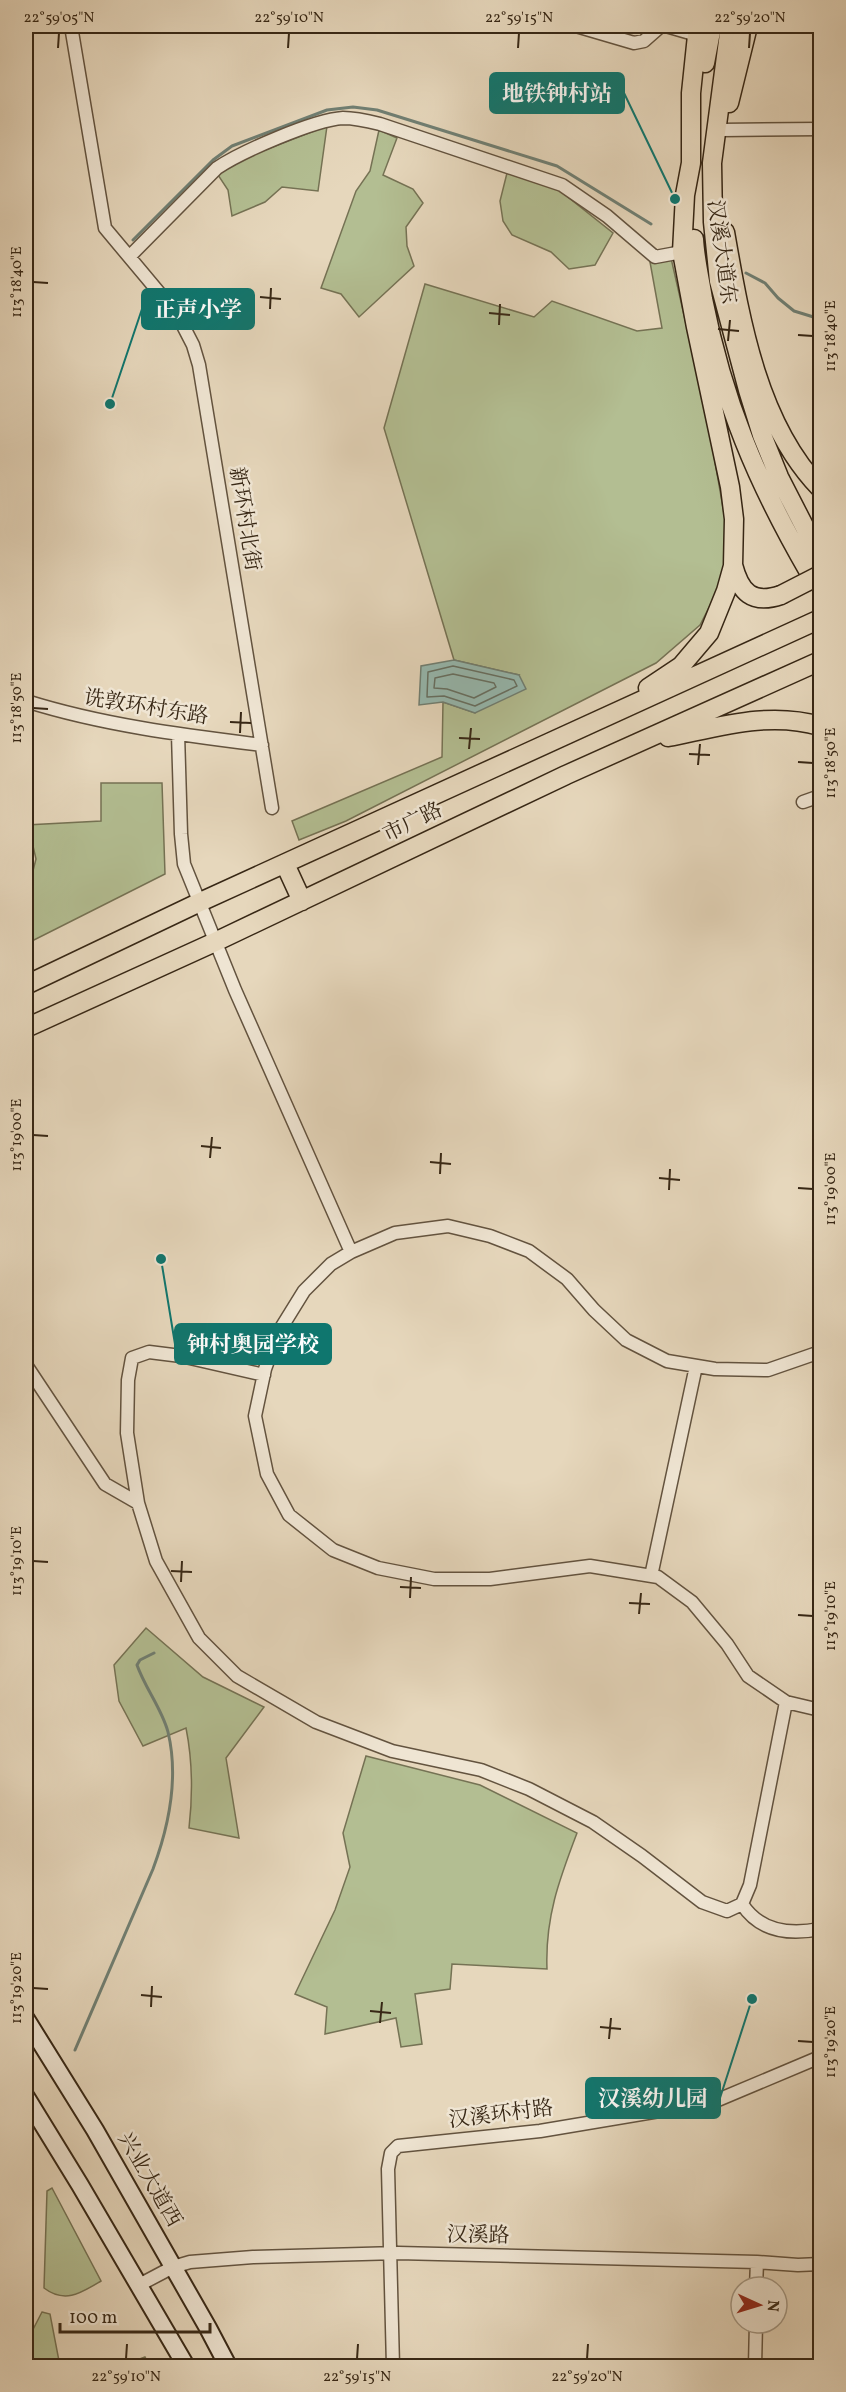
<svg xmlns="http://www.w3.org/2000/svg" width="846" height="2392" viewBox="0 0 846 2392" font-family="Vollkorn,'Noto Serif SC',serif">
<rect width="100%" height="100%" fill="#e6d7bc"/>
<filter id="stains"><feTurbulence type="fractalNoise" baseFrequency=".00333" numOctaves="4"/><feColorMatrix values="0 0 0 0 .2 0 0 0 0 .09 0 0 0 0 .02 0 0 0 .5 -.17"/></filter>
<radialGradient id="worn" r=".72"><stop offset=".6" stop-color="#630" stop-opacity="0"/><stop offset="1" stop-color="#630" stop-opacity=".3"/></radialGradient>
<path fill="#b3be92" stroke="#757254" stroke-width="1.5" d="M 327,126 L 318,191 L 282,187 L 265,202 L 232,216 L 228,190 L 218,175 L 236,161 Z
M 379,130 L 397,138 L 383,175 L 413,189 L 423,203 L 406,227 L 407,246 L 414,266 L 359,317 L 341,294 L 321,288 L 356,191 L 370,171 Z
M 507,173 L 559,190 L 613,233 L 595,265 L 569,269 L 551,252 L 512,235 L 503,221 L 500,201 Z
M 671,258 L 707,416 L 726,525 L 725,563 L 715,596 L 700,625 L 656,663 L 346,821 L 299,840 L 292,821 L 442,757 L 443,702 L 475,713 L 519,675 L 454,660 L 384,428 L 425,284 L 534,317 L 552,301 L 637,331 L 662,328 L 650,262 Z
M 101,783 L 162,783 L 165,874 L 26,944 L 26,898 L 36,859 L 33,846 L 26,846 L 26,825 L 101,821 Z
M 146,1628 L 203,1677 L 264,1707 L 226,1758 L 239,1838 L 189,1828 C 193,1793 193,1763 186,1728 L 143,1746 L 119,1701 L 114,1665 Z
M 366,1756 L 480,1785 L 577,1833 C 559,1880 545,1918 547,1969 L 452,1964 L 450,1989 L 415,1994 L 422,2044 L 401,2047 L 396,2018 L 325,2034 L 327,2007 L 295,1994 L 335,1910 L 350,1867 L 343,1833 Z
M 52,2188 L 101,2281 C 81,2293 65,2304 44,2288 L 47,2191 Z
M 42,2312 L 50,2314 L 60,2366 L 26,2366 L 26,2343 Z
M 145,2357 L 150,2366 L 121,2366 Z"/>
<path fill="#96bab1" stroke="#707f73" stroke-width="1.5" d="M 454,660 L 519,675 L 526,689 L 475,713 L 443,702 L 419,705 L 421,666 Z"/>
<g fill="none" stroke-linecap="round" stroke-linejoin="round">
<path stroke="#667063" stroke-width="1.5" d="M 453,666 L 514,680 L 517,686 L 475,706 L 444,696 L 427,697 L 428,672 Z
M 453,674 L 494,683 L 496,687 L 474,698 L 447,689 L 434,688 L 435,678 Z"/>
<path stroke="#707f73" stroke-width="3" d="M 133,240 L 213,160 L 232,146 L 327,110 L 353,107 L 377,110 L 557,166 L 651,224
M 746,273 L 765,283 L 778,298 L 794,311 L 820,319
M 75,2050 L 153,1869 C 169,1826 179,1778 168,1732 C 162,1709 145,1688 137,1665 L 140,1660 L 154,1653
M 26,2274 L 30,2168"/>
<path stroke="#c3b49b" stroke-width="18" stroke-dasharray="18 9" stroke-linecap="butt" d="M 809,572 L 820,591"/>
<defs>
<path id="street" d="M 71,26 L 105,228 L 177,314 L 193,345 L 199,365 L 272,808
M 576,26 L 634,43 L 644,41 L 661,26
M 666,26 L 697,35
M 722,130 L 820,129
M 130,256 L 217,168 C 241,152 313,120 343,118 C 355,118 368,121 380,124 L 562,185 L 607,216 L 655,257 L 682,252
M 26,701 C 102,725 182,735 262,745
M 178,734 L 181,834 L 184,864 L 235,990 L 351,1252
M 803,802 L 820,796
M 820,1352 L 768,1370 L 715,1369 L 667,1361 L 626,1340 L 594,1310 L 567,1279 L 529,1251 L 490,1236 L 448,1226 L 395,1233 L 351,1252 L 331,1264 L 304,1291 L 278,1333 L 265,1369 L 255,1416 L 267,1474 L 289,1515 L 333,1550 L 378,1568 L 434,1579 L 490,1579 L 590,1566 L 658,1577 L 692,1602 L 727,1644 L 748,1676 L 786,1702 L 820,1710
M 26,1365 L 105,1484 L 138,1503
M 264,1375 L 181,1356 L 149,1352 L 132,1358 L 128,1380 L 127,1433 L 138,1503 L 156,1561 L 199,1638 L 237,1676 L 316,1722 L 392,1751 L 481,1770 L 529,1789 L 593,1822 L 642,1856 L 702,1902 L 727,1911 L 742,1904 L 750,1885 L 786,1702
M 651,1576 L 696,1366
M 742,1904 C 760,1932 790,1935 820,1929
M 139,2285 L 173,2267 L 190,2262 L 253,2257 L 398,2253 L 757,2262 L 798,2265 L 820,2264
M 756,2287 L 757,2262
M 393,2366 L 388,2169 L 391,2153 L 398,2146 L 540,2131 L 713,2102 L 820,2057
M 755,2366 L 756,2323"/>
<path id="secondary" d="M 26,2019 L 95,2130 L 208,2328 L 228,2366
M 26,2097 L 80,2185 L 186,2366"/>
<path id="primary" d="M 730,26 L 712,163 L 713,222 L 719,281 L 748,390 L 762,435 L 779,477 L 820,557
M 705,63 L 712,26
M 729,103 L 748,26
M 725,232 C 740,318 757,423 820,488
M 694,239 C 695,259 700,279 703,299 C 723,402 757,482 809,572
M 733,565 C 740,592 752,605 781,595
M 648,688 L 681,666 L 709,633 L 726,591 L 733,566 L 734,519 L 730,487 L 696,327 L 682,252 L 685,195 L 691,163 L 691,93 L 698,26
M 668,737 C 719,727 769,711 820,726
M 285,864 L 302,901
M 26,985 L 198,903 L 820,619
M 26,1028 L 215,942 L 566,775 L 820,661"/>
</defs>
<use href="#street" stroke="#63533f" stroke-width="15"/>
<use href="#secondary" stroke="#372715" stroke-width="20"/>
<use href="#primary" stroke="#372715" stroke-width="21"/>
<use href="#street" stroke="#efe5d3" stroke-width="12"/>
<use href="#secondary" stroke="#efe5d3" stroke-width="16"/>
<use href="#primary" stroke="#e6d7bc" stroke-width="18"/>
<defs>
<path id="primary-bridge" d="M 781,595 L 820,575"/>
</defs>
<use href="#primary-bridge" stroke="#372715" stroke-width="21" stroke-linecap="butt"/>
<use href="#primary-bridge" stroke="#e6d7bc" stroke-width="18"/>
</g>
<path fill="none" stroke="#372715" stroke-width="2" d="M 58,48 L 59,33M 288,48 L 289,33M 518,48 L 519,33M 749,48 L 750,33M 33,282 L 48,283M 260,297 L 281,299M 270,309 L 271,288M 489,313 L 510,315M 499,325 L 500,304M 718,329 L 739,331M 798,335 L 813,336M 728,341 L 730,320M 33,708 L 48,709M 230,722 L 251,723M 240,733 L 241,712M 459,738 L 480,739M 469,749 L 471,728M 689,754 L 710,755M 798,762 L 813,763M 698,765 L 700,744M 33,1135 L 48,1136M 201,1146 L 221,1148M 210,1158 L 212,1137M 430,1162 L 451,1164M 440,1174 L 441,1153M 659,1178 L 680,1180M 798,1188 L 813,1189M 669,1190 L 670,1169M 33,1561 L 48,1562M 171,1571 L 192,1572M 181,1582 L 182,1561M 400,1587 L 421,1588M 410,1598 L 411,1577M 629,1603 L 650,1604M 639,1614 L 641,1593M 798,1615 L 813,1616M 33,1988 L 48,1989M 141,1995 L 162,1997M 151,2007 L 152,1986M 370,2011 L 391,2013M 380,2023 L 382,2002M 600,2027 L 621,2029M 609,2039 L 611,2018M 798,2041 L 813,2042M 126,2359 L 127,2344M 357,2359 L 358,2344M 587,2359 L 588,2344"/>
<g text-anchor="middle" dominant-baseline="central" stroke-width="5" stroke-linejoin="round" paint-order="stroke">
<g font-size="21" fill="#372715" stroke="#efe5d3">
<text transform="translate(721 252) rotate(82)">汉溪大道东</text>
<text transform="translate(244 519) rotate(81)">新环村北街</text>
<text transform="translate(146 708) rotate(9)">诜敦环村东路</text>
<text transform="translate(413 823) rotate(-26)">市广路</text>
<text transform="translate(501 2115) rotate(-7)">汉溪环村路</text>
<text transform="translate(149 2180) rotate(60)">兴业大道西</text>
<text transform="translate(478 2236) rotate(1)">汉溪路</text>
</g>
</g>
<path fill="none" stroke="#0f766e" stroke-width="2" d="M675 199L624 93M110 404L142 309M161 1259L175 1344M752 1999L720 2098"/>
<g fill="#0f766e" stroke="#efe5d3" stroke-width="2">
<circle cx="675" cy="199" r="6"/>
<circle cx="110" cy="404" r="6"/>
<circle cx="161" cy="1259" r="6"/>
<circle cx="752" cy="1999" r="6"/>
</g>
<g fill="#0f766e" stroke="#0f766e" stroke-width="2">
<rect x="490" y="73" width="134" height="40" rx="6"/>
<rect x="142" y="289" width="112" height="40" rx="6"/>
<rect x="175" y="1324" width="156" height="40" rx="6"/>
<rect x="586" y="2078" width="134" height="40" rx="6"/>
</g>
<g font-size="22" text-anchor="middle" font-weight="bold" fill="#fff">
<text x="557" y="101">地铁钟村站</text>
<text x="198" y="317">正声小学</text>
<text x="253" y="1352">钟村奥园学校</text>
<text x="653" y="2106">汉溪幼儿园</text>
</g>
<rect width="846" height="2392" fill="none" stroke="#e6d7bc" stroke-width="66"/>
<g transform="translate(759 2305) rotate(94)"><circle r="28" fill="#efe5d3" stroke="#a59987" stroke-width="1.5"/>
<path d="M0-4.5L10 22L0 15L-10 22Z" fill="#8f2418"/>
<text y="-9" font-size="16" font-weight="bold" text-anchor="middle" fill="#372715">N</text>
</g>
<path d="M60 2323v9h150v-9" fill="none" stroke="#372715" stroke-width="3"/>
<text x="69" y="2323" font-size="18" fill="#372715" stroke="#efe5d3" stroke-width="4.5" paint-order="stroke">100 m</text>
<rect x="33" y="33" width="780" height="2326" fill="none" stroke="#372715" stroke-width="2"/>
<g font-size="15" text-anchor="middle" fill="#372715">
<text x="59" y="22">22°59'05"N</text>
<text x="289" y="22">22°59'10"N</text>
<text x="519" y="22">22°59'15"N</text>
<text x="750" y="22">22°59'20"N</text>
<text transform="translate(16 282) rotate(-90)" y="5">113°18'40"E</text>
<text transform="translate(830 336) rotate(-90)" y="5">113°18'40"E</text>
<text transform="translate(16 708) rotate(-90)" y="5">113°18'50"E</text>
<text transform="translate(830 763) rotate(-90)" y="5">113°18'50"E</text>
<text transform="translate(16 1135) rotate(-90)" y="5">113°19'00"E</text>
<text transform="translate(830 1189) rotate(-90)" y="5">113°19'00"E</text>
<text transform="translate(16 1561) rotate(-90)" y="5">113°19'10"E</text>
<text transform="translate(830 1616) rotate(-90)" y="5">113°19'10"E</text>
<text transform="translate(16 1988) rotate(-90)" y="5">113°19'20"E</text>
<text transform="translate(830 2042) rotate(-90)" y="5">113°19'20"E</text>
<text x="126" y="2381">22°59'10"N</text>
<text x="357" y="2381">22°59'15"N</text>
<text x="587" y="2381">22°59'20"N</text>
</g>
<rect width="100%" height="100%" filter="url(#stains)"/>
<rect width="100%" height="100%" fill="url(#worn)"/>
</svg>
